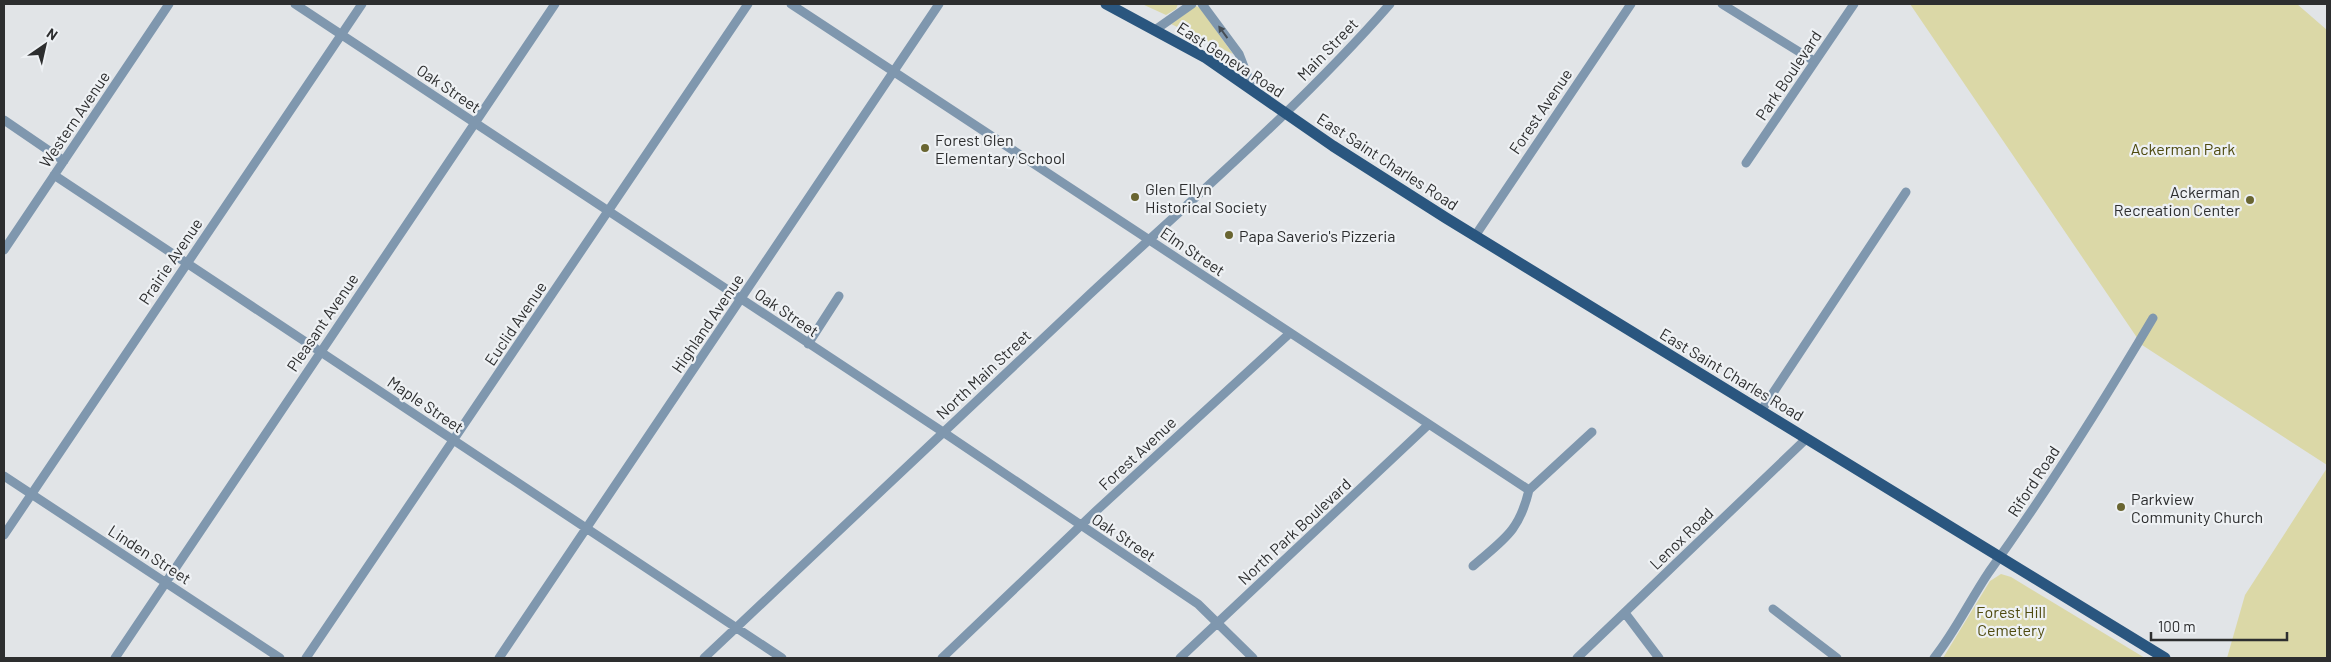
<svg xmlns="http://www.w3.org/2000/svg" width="2331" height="662" viewBox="0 0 2331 662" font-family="Barlow,sans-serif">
<rect width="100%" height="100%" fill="#e1e4e7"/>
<path fill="#dbd8a7" d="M 1142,4 L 1178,4 L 1176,9 L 1166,15 Z
M 1910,4 L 2297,4 L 2327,30 L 2327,465 L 2142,345 Z
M 1196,6 L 1200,8 L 1233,54 L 1171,24 Z
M 2327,468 L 2327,658 L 2227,658 L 2245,595 Z
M 2001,574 L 2011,577 L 2145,658 L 1943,658 L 1990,581 Z"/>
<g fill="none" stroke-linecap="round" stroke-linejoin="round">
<path stroke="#7f97ae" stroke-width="9" d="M 295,4 L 943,432 L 1198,604 L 1253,658
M 791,4 L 1529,490
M 1202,4 L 1239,54 L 1253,90
M 1722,4 L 1814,61
M 1155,30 L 1192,4
M 4,120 L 64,161
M 1746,163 L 1854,4
M 54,175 L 782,658
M 1475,236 L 1631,4
M 4,250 L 169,4
M 808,344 L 839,296
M 1761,411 L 1906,192
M 4,476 L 280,658
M 1529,490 L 1592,432
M 4,535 L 362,4
M 1473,566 C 1504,539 1519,532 1529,490
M 1773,609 L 1837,658
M 1625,613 L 1659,658
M 115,658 L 555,4
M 306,658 L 748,4
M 499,658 L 939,4
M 704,658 C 832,537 960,416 1089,295 C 1191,200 1298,109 1390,4
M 942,658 L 1096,511 L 1289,334
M 1180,658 L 1428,425
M 1577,658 L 1806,439
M 1934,658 C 1955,632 1970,600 1989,572 C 2048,490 2102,404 2153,318"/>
<path stroke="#2a567f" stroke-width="11" d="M 1106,4 L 1206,58 L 1333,146 L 1446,218 L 2165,658"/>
</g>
<defs><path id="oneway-solid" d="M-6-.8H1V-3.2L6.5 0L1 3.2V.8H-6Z" transform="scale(1.25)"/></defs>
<use fill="#464e55" href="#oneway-solid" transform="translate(1223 32) rotate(-126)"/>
<g fill="#696531" stroke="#eef1f4" stroke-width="2">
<circle cx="925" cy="148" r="5"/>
<circle cx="1135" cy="197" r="5"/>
<circle cx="2250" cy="200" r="5"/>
<circle cx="1229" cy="235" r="5"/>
<circle cx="2121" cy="507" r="5"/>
</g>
<g text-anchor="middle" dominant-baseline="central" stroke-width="4.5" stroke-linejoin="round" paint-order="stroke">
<g font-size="16" fill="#2d2e2f" stroke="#eef1f4">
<text transform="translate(1327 49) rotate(-46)">Main Street</text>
<text transform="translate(1231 59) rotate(33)">East Geneva Road</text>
<text transform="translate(1788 75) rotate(-56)">Park Boulevard</text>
<text transform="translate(449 88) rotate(34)">Oak Street</text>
<text transform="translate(1540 111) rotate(-56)">Forest Avenue</text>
<text transform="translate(74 119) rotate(-56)">Western Avenue</text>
<text transform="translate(1388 161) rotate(33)">East Saint Charles Road</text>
<text transform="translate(1193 251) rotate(34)">Elm Street</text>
<text transform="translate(170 261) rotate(-56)">Prairie Avenue</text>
<text transform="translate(787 312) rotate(34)">Oak Street</text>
<text transform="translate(322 322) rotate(-56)">Pleasant Avenue</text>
<text transform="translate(515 323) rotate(-56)">Euclid Avenue</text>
<text transform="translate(707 323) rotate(-56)">Highland Avenue</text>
<text transform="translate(983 374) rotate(-43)">North Main Street</text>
<text transform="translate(1732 374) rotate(31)">East Saint Charles Road</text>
<text transform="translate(426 404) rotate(34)">Maple Street</text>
<text transform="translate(1137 453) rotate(-43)">Forest Avenue</text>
<text transform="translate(2033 481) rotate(-57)">Riford Road</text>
<text transform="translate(1294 531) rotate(-43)">North Park Boulevard</text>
<text transform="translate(1124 537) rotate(34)">Oak Street</text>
<text transform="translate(1681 538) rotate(-44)">Lenox Road</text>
<text transform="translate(150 554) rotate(33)">Linden Street</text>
</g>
<g font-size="16" fill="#2d2e2f" stroke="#eef1f4" text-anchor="start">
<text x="935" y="139">Forest Glen<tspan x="935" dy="18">Elementary School</tspan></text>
<text x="1145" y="188">Glen Ellyn<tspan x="1145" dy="18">Historical Society</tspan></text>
<text x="2240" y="191" text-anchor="end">Ackerman<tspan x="2240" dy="18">Recreation Center</tspan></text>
<text x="1239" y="235">Papa Saverio's Pizzeria</text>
<text x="2131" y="498">Parkview<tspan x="2131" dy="18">Community Church</tspan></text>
</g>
<g font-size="16" fill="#4e4a0e" stroke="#eef1f4">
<text x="2183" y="148">Ackerman Park</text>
<text x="2011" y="611">Forest Hill<tspan x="2011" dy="18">Cemetery</tspan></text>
</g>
</g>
<rect width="2331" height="662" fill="none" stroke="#2d2e2f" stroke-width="10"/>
<g transform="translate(45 45) rotate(34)" stroke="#eef1f4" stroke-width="4" paint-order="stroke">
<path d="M0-4L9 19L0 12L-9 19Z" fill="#2d2e2f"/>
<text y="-8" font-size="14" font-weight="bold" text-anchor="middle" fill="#2d2e2f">N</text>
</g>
<path d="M2151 632v8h136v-8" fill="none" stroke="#2d2e2f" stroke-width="2.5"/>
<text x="2158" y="632" font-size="15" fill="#2d2e2f" stroke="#eef1f4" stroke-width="4" paint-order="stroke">100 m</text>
</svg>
